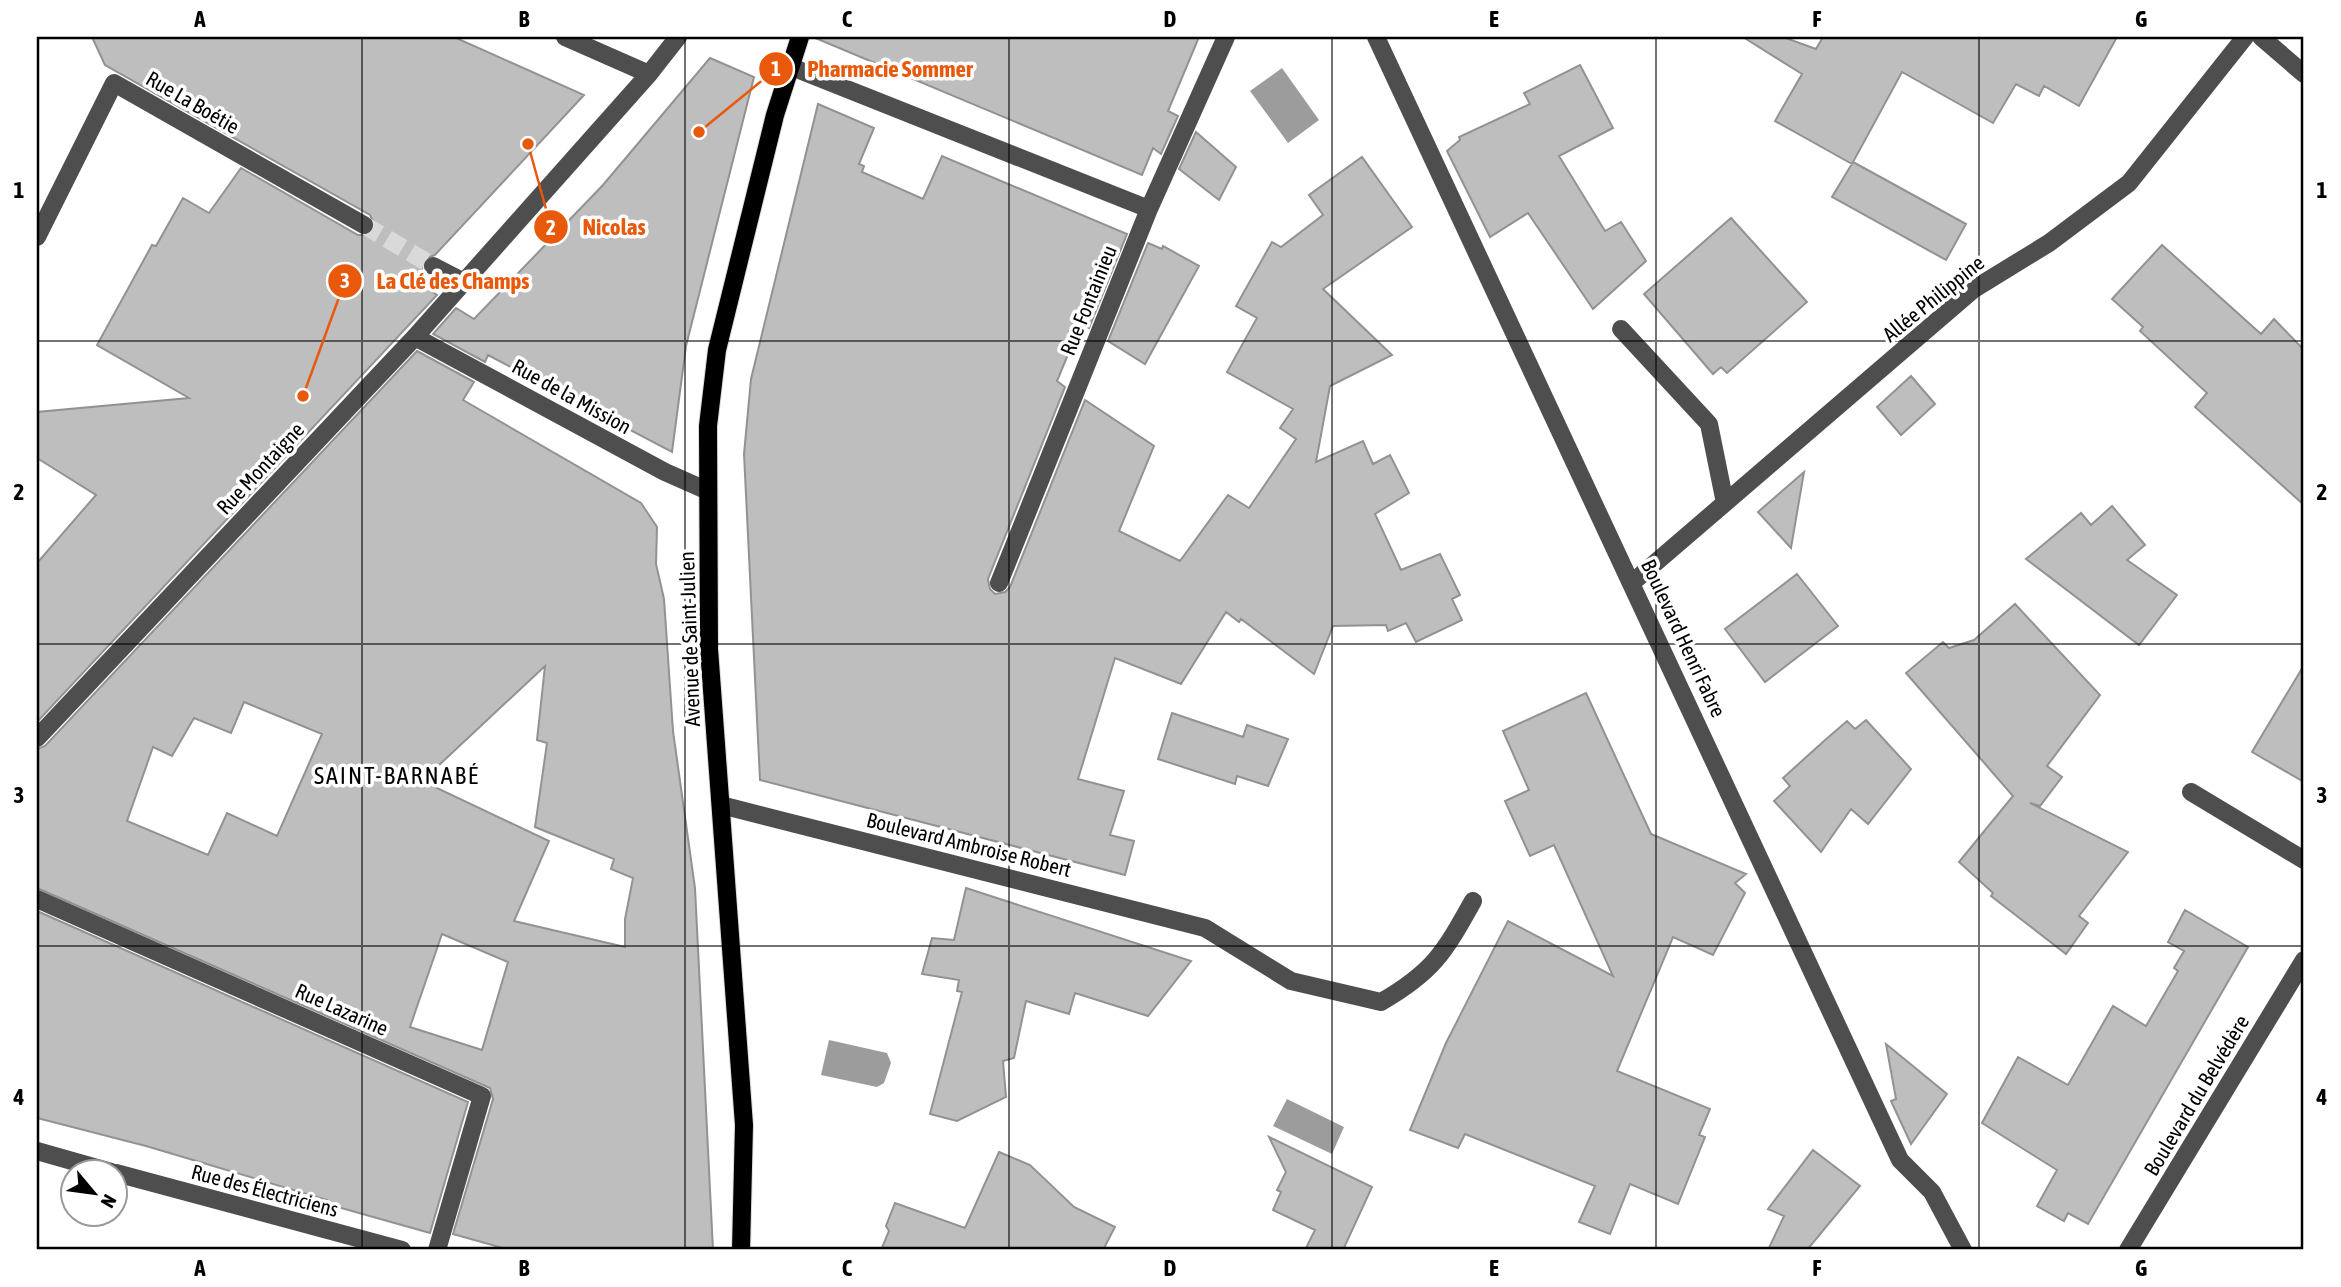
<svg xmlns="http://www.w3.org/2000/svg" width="2341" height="1287" viewBox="0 0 2341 1287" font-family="'Asap Condensed',sans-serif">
<rect width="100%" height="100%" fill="#fff"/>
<path fill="#9c9c9c" d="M 1282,68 L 1319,120 L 1288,143 L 1250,91 Z
M 829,1040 L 887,1053 L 891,1063 L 884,1083 L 877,1087 L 821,1075 Z
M 1287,1099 L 1344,1127 L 1332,1154 L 1273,1126 Z"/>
<path fill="#bebebe" stroke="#929292" stroke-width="2" fill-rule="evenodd" d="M 92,37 L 454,37 L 584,95 L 435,255 L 423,260 L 422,269 L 412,279 L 437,295 L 37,722 L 37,563 L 96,495 L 37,458 L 37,412 L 189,398 L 97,345 L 152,245 L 156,246 L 183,198 L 209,213 L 241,168 L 358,235 L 369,235 L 375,226 L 370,215 L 105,65 Z
M 813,37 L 1199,37 L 1168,111 L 1178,116 L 1161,154 L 1153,148 L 1142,175 Z
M 1747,37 L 1783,37 L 1816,49 L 1823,37 L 2117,37 L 2079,106 L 2044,86 L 2039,96 L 2016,84 L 1993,123 L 1902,72 L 1852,164 L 1775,121 L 1802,74 L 1746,39 Z
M 710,58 L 754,77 L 686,346 L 672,452 L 488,355 L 485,362 L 433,334 L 456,308 L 474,319 L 603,185 Z
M 1580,65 L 1613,128 L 1559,156 L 1605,231 L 1621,222 L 1646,261 L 1593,309 L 1528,213 L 1490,237 L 1447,151 L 1460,140 L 1459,137 L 1530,104 L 1524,93 Z
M 818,104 L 874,128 L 859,164 L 864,166 L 862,172 L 923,199 L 942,156 L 1127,234 L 1089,328 L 1081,323 L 1057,381 L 1065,387 L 988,579 L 990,589 L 995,594 L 1005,592 L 1010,587 L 1085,400 L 1154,446 L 1119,531 L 1180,561 L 1228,495 L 1249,508 L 1296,439 L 1280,428 L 1293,409 L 1227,372 L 1257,318 L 1236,306 L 1272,242 L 1281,247 L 1323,215 L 1309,195 L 1362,157 L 1412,227 L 1323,289 L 1392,355 L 1330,386 L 1316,462 L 1363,441 L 1373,464 L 1390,455 L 1409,493 L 1375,514 L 1401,570 L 1440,554 L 1460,595 L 1452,599 L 1462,620 L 1416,642 L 1406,623 L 1388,631 L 1386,625 L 1333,626 L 1314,674 L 1241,619 L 1239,622 L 1226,612 L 1181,684 L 1115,658 L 1078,779 L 1124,791 L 1110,835 L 1134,841 L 1125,875 L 760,780 L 744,454 L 751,379 Z
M 1196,132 L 1236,167 L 1219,200 L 1179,169 Z
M 1853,162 L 1966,224 L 1946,260 L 1832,197 Z
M 1731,218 L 1807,302 L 1727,373 L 1721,367 L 1713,374 L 1644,294 Z
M 1148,243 L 1162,249 L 1163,246 L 1199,266 L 1145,364 L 1108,341 Z
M 2162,245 L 2261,334 L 2274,319 L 2304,350 L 2304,505 L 2195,407 L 2207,393 L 2140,331 L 2143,327 L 2112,299 Z
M 417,351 L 474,382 L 463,400 L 641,503 L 657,527 L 656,564 L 664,599 L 673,731 L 695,888 L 713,1250 L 510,1250 L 453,1234 L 493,1099 L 490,1088 L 37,888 L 37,749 L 45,746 ZM 545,666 L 537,740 L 547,743 L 535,827 L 614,859 L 611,869 L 633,878 L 625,919 L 625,947 L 514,921 L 549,841 L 422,781 ZM 244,702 L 322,734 L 277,836 L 227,813 L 208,855 L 127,821 L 153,747 L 172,756 L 194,718 L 231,733 ZM 442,934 L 508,962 L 482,1050 L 410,1027 Z
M 1911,376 L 1935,404 L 1901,435 L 1877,407 Z
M 1804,472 L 1791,548 L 1758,512 Z
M 2112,506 L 2145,545 L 2127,560 L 2177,595 L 2139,645 L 2026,559 L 2081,513 L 2091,525 Z
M 1797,574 L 1838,626 L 1765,682 L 1725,629 Z
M 2015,604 L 2100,695 L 2047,766 L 2062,777 L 2040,806 L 2030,803 L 2128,852 L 2079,916 L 2088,923 L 2066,954 L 1991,896 L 1993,893 L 1959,862 L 2013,796 L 1906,673 L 1943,642 L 1949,648 L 1974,640 Z
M 2304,665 L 2304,782 L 2252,752 Z
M 1586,693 L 1651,834 L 1746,874 L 1735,883 L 1745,893 L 1713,955 L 1673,937 L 1617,1071 L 1710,1109 L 1699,1135 L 1705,1137 L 1678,1204 L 1630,1184 L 1610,1234 L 1579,1222 L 1595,1186 L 1465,1134 L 1458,1148 L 1410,1130 L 1446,1043 L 1508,921 L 1613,976 L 1554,845 L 1530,856 L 1505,801 L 1529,790 L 1503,731 Z
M 1172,713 L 1243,737 L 1247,725 L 1288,739 L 1268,786 L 1237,776 L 1235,784 L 1158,759 Z
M 1866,720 L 1911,769 L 1868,824 L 1851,809 L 1821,852 L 1774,801 L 1790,786 L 1783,778 L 1824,741 L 1847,721 L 1855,729 Z
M 966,888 L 1191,961 L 1148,1016 L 1075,993 L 1069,1014 L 1026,1001 L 1014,1058 L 1003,1061 L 1006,1097 L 957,1121 L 930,1114 L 962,992 L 957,991 L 959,980 L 922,974 L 932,938 L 954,940 Z
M 2185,910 L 2248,947 L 2088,1224 L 2068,1213 L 2064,1221 L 2037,1206 L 2057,1170 L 1982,1123 L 2018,1057 L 2068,1085 L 2113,1006 L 2146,1026 L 2178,971 L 2174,968 L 2184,951 L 2168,942 Z
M 37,911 L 468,1102 L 430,1233 L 327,1204 L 327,1200 L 146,1146 L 37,1118 Z
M 1886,1044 L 1947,1094 L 1911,1144 L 1891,1101 L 1896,1099 Z
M 1269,1137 L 1372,1187 L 1343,1250 L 1305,1250 L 1315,1230 L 1273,1210 L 1281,1192 L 1277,1190 L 1286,1172 Z
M 1813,1150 L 1860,1186 L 1807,1250 L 1768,1250 L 1784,1216 L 1768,1209 Z
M 999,1152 L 1030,1165 L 1074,1207 L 1115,1227 L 1103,1250 L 881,1250 L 889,1231 L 886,1226 L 895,1203 L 965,1228 Z"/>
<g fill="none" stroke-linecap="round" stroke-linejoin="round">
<path stroke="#d9d9d9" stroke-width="18" stroke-dasharray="18 9" stroke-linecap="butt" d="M 364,225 L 433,266"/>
<defs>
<path id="major" d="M 741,1250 L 744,1125 L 709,649 L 708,426 L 717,350 L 775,115 L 800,37"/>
</defs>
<use href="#major" stroke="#dbdbdb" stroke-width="20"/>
<path stroke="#4e4e4e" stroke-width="18" d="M 565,37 L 649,74
M 1376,37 L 1900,1160 L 1932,1192 L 1963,1250
M 2261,37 L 2304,74
M 789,66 L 1149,209
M 37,237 L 114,83 L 364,225
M 433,266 L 462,281
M 1621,329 L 1709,424 L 1725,503
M 415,337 L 665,472 L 708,491
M 1633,582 L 1974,289 L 2049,243 L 2129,183 L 2245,37
M 999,583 L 1149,209 L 1226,37
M 37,738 L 415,337 L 649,74 L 678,37
M 2191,792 L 2304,860
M 721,805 L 1205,928 L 1291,981 L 1381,1002 C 1433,972 1444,953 1473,901
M 37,899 L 482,1096 L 437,1250
M 37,1151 L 111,1172
M 116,1173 L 402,1250
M 2128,1250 L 2304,960"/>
<use href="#major" stroke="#000" stroke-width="18"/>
</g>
<path fill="none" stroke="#000" stroke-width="2" stroke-opacity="0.55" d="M 362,37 L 362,1250M 685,37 L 685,1250M 1009,37 L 1009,1250M 1332,37 L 1332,1250M 1656,37 L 1656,1250M 1979,37 L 1979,1250M 37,341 L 2304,341M 37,644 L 2304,644M 37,946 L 2304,946"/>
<g text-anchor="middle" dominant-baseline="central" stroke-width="7" stroke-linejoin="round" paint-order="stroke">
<g font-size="21" fill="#000" stroke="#fff">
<text transform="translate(193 102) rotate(30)">Rue La Boétie</text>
<text transform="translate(1933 298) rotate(-39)">Allée Philippine</text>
<text transform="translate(1088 300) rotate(-68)">Rue Fontainieu</text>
<text transform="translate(572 396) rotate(29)">Rue de la Mission</text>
<text transform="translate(260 468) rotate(-47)">Rue Montaigne</text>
<text transform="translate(1684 638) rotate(65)">Boulevard Henri Fabre</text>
<text transform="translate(689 639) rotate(-92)">Avenue de Saint-Julien</text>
<text transform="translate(969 844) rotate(14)">Boulevard Ambroise Robert</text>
<text transform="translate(342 1009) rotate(24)">Rue Lazarine</text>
<text transform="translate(2196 1095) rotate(-59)">Boulevard du Belvédère</text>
<text transform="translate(265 1190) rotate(15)">Rue des Électriciens</text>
</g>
<g font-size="24" letter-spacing="2" fill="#000" stroke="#fff">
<text x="397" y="775">SAINT-BARNABÉ</text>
</g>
</g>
<path fill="none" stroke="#e8590c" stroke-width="2.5" d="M699 132L776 69M528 144L551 227M303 396L345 281"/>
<g fill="#e8590c" stroke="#fff" stroke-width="2.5">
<circle cx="699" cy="132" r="7"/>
<circle cx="528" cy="144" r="7"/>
<circle cx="303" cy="396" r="7"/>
<circle cx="776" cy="69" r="18"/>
<circle cx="551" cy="227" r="18"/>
<circle cx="345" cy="281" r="18"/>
</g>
<g font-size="21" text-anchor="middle" font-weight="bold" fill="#fff">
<text x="776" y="76">1</text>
<text x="551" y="235">2</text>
<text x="345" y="288">3</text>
</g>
<g font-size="23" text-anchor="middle" font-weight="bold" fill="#e8590c" stroke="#fff" stroke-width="7" stroke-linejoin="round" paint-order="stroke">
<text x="890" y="77">Pharmacie Sommer</text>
<text x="614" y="235">Nicolas</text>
<text x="453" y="289">La Clé des Champs</text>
</g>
<rect width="2341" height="1287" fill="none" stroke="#ffffff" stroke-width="77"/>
<g transform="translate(94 1193) rotate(119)"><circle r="33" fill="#ffffff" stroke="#999999" stroke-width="2"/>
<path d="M0-5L12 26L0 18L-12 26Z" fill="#000000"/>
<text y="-10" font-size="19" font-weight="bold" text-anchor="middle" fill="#000000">N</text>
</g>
<rect x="38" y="38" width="2264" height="1210" fill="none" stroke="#000" stroke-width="2.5"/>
<g font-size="23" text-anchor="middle" font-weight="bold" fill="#000">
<text x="200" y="27">A</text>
<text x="524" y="27">B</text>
<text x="847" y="27">C</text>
<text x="1170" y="27">D</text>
<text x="1494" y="27">E</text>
<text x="1817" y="27">F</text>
<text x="2141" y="27">G</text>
<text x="19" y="198">1</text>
<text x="2322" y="198">1</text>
<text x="19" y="500">2</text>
<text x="2322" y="500">2</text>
<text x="19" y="803">3</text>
<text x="2322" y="803">3</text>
<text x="19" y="1105">4</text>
<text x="2322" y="1105">4</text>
<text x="200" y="1276">A</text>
<text x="524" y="1276">B</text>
<text x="847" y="1276">C</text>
<text x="1170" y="1276">D</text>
<text x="1494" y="1276">E</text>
<text x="1817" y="1276">F</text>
<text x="2141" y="1276">G</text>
</g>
</svg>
